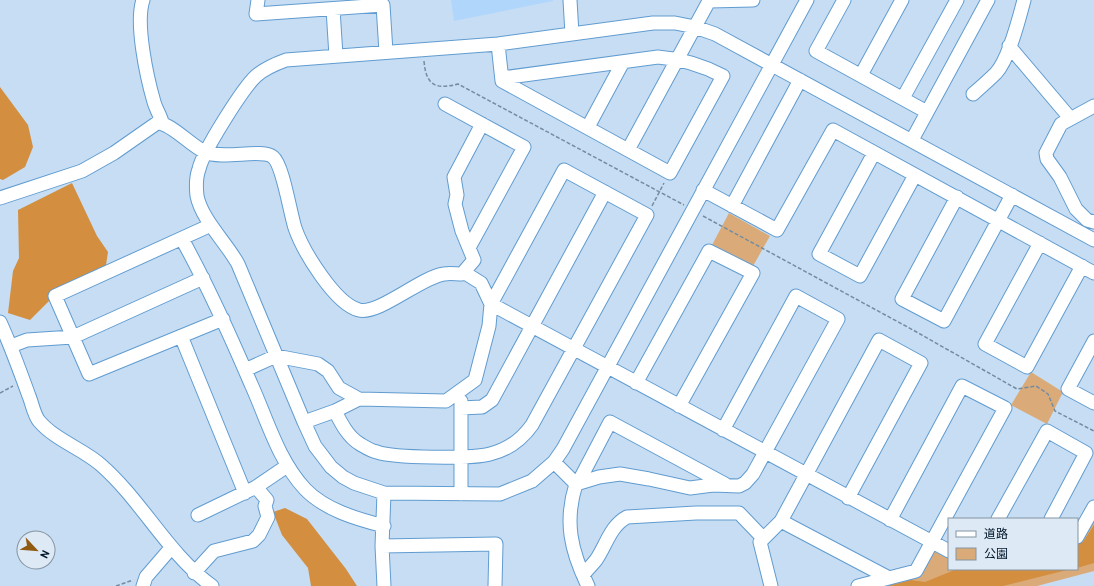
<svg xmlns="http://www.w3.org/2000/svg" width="1094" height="586" viewBox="0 0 1094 586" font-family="Barlow,'Noto Sans JP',sans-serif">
<rect width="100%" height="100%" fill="#c6ddf3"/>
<path fill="#b0d7fb" d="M 451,0 L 553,0 L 553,1 L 454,21 Z"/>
<path fill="#daab79" d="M 729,213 L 770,236 L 753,266 L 712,245 Z
M 1031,372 L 1063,392 L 1047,424 L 1011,405 Z
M 1094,517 L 1094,571 L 1037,586 L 874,586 L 919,574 L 932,552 L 936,551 L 949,557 L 949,569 L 1077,569 L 1077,541 Z"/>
<path fill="#d38e3f" d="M 0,87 L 28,125 L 33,147 L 25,167 L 3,180 L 0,179 Z
M 72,183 L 97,236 L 108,252 L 106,265 L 51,299 L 30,320 L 8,313 L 13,271 L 19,258 L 18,210 Z
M 285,508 L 307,519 L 346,569 L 357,586 L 311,586 L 308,568 L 282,535 L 273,512 Z
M 1094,525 L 1094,563 L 1077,568 L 1077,544 L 1083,542 Z
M 957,569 L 1071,569 L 1003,586 L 887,586 L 911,580 L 925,582 Z"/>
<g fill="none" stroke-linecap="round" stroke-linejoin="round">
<defs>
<path id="minor" d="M 143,0 C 135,23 147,78 154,102 C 156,109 160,115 162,122
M 258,0 L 256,14 L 383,5 L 386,52
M 570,0 L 572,34
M 807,0 C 726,150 644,299 563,449 L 554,462 L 532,481 L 500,494 L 384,493 L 354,483 L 343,477 L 331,467 L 315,446 L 304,422 L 238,264 C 226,242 202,220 197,196 C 196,187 196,177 199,169 C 203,151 243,88 256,76 C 265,68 275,64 286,60 L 498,44 L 653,23 L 675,23 L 695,27 L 715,34 L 1094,240
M 844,0 L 816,51 L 927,112
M 333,9 L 336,56
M 498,44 L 502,81 L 670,173 L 723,76 C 702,65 683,59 658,57 L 502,78
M 1009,46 L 1070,118
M 861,75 L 902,0
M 973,94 C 981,87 989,80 996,73 C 1009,59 1019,19 1024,0
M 903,98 L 957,0
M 445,104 L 524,147 L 470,246
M 1094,106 L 1061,124 L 1046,153 L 1047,159 L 1060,177 L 1076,209 L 1087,220 L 1094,222
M 588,127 L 623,62
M 912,140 L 988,0
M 628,150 L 709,1 L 753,0
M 874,153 L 819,254 L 860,276 L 915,175
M 703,190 L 777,230 L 833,130 L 1094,273
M 957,197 L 902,299 L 944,321 L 1012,195
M 0,198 L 82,171 L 114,153 L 157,123 C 170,122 191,146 205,152 C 223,160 262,148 273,157 C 283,165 290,213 295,228 C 303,251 335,304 359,310 C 379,315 421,277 444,274 C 450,273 456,274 462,274 L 474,260 L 462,231 L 455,204 L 457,195 L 454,177 L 482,124
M 732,206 L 800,80
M 211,225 L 55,296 L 89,374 L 223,319
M 182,239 C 208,286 230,335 251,384 C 267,419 278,460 305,489 C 325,510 357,519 384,526
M 1040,243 L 985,344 L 1027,367 L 1082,266
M 465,273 L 481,283 L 491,304 L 949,551
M 0,322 C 11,346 20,371 29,396 C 32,403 34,415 39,421 C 55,440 83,449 101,465 C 143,502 167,553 212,586
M 181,336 L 245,493
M 1094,341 L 1068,389 L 1094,403
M 11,346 L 27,340 L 73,337 L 203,278
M 245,370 L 276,356 L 318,364 L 328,371 L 339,388 L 359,399
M 636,383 L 709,251 L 753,273 L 679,406
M 461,401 L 461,494
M 461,408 L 482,407 L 492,400 L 605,192
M 304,422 L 335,411 L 359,399 L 446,401 L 475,380 L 489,326 L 491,304 L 564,170 L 647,215 L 532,425 C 522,439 507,450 490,454 C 472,459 393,458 377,452 C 371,451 365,447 360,444 C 348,437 341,423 335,411
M 554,462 L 576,484
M 578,483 L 610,422 L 725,484
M 576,484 L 599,477 L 620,474 L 649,479 L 690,488 L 713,485 L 739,486 L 745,483 L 753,474 L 838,319 L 796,296 L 723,430
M 576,484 C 564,522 571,551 588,586
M 198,515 L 256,487 L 287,466
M 998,519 L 1047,431 L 1086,453 L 1051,519
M 781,521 L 889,578
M 1077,537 L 1094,507
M 382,546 L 384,493
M 194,573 L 214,551 L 253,541 L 259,535 L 268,517 L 265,506 L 267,500 L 256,487
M 583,575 C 587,570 592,565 596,560 C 606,546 610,526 627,517 L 696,513 L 739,513 L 763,538
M 143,586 L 146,577 L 171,548
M 384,586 L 382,546 L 496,544 L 495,586
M 771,586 L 760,542 L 781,521 L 879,340 L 921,363 L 848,498
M 858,586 L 916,571 L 1005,408 L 962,386 L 890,520"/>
</defs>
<use href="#minor" stroke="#619cd0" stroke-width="15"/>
<path stroke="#758ca0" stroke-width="1.5" stroke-dasharray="4 2" stroke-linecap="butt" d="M 424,61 C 426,85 435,90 458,84 L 684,205
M 652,206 L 664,183
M 703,216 L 913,330 L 1017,389 L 1036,386 L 1048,394 L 1055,411 L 1094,431
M 0,393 L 13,386
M 116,586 L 133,580"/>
<use href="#minor" stroke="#fff" stroke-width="13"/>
</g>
<rect x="948" y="518" width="130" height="52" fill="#dde9f4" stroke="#8595a3"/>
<rect x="956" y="531" width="20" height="6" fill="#ffffff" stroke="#8595a3"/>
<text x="984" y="538" font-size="12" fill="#001629">道路</text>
<rect x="956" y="548" width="20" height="12" fill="#daab79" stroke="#8595a3"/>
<text x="984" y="558" font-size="12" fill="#001629">公園</text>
<g transform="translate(36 550) rotate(116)"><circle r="19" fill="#dde9f4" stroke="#8595a3"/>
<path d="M0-3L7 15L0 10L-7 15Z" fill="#915a11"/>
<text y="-6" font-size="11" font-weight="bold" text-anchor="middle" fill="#001629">N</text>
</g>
</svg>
